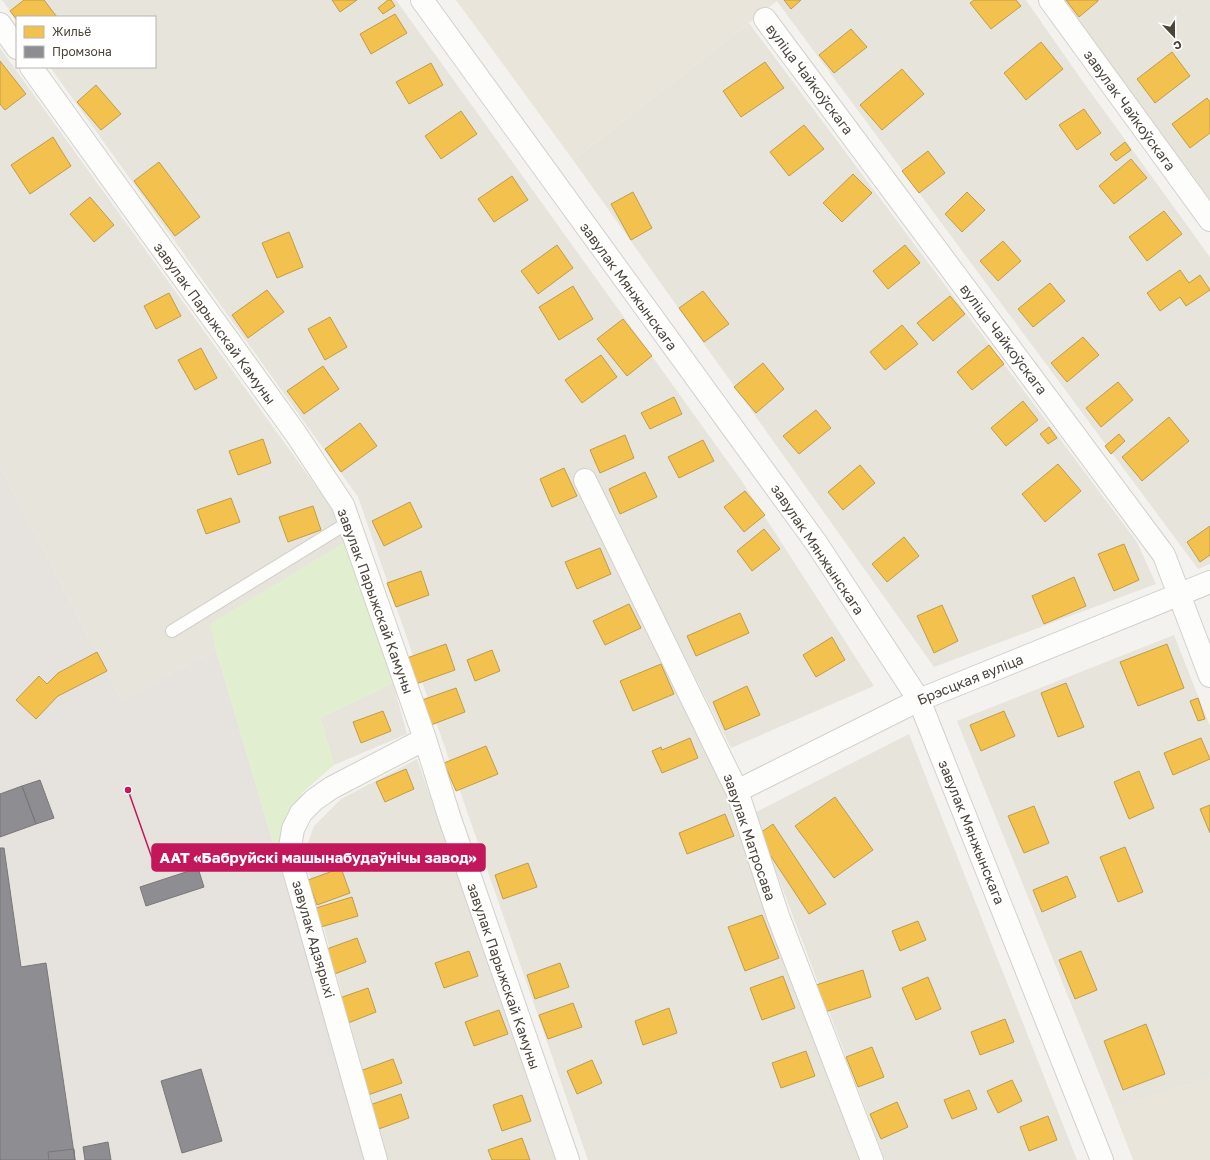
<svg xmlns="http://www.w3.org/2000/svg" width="1210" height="1160" viewBox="0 0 1210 1160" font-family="'Golos Text',sans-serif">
<rect width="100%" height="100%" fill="#f4f2ee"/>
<path fill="#e7e4dc" d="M 2,0 L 396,0 L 741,480 L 874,686 L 731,748 L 589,468 L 574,475 L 727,797 L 865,1160 L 588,1160 L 358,497 L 50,67 L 155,67 L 155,17 L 17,17 L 17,21 Z
M 776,0 L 1026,0 L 1081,79 L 1210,257 L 1210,564 L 1198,569 Z
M 1063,0 L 1210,0 L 1210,199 Z
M 749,23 L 1137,542 L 1156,584 L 934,667 L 573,160 Z
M 0,48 L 333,510 L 344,543 L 211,624 L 216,650 L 121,699 L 0,466 Z
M 1174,635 L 1210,726 L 1210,1078 L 1113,1108 L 957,721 Z
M 393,683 L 407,734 L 334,765 L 320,718 Z
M 909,734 L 1077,1160 L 885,1160 L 754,813 Z
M 417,759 L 558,1160 L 387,1160 L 304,854 L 314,826 L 341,799 Z"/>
<path fill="#e6e2de" d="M 0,466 L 121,699 L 216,650 L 367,1160 L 0,1160 Z"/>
<path fill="#eae5da" d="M 456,0 L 776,0 L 777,1 L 573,160 Z
M 1210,1078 L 1210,1160 L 1133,1160 L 1113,1108 Z"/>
<path fill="#e1eecf" d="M 344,543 L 393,683 L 320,718 L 334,765 L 303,792 L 277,856 L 216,650 L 210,624 Z"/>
<path fill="#f2c14e" stroke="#c09c48" d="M 24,0 L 44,0 L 57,17 L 17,17 L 17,20 L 10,11 Z
M 332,0 L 357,0 L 340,12 Z
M 388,0 L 391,0 L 395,6 L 383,14 L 378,8 Z
M 784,0 L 801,0 L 791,9 Z
M 974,0 L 1016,0 L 1021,6 L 991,29 L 970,3 Z
M 1066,0 L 1098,0 L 1098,1 L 1079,17 Z
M 395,14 L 407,33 L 371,54 L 360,34 Z
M 851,29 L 867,47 L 834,73 L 819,55 Z
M 1041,42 L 1063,69 L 1026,100 L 1004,73 Z
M 1172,52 L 1190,76 L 1155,103 L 1137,79 Z
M 0,61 L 26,94 L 5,110 L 0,104 Z
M 765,62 L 784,88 L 741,117 L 723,91 Z
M 431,63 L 443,85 L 409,104 L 396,82 Z
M 902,69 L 924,94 L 882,130 L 860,105 Z
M 96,85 L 121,114 L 101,130 L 77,102 Z
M 1207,98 L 1210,102 L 1210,133 L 1190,148 L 1172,124 Z
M 1084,109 L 1101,133 L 1077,150 L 1059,125 Z
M 461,111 L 477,134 L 441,159 L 425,136 Z
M 804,125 L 824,149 L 789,176 L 770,152 Z
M 53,137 L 71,166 L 30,194 L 11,165 Z
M 1125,142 L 1131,150 L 1116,161 L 1110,154 Z
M 928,151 L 945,173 L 919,193 L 902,171 Z
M 1131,159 L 1147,178 L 1114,204 L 1099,186 Z
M 159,162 L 200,217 L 175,236 L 134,181 Z
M 853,174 L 872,193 L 842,222 L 823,203 Z
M 512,176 L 528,200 L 494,222 L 478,199 Z
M 633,192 L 652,228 L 631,240 L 611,204 Z
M 967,192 L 985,210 L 962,232 L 945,214 Z
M 90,197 L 114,225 L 94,242 L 70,214 Z
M 1164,211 L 1182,234 L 1147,261 L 1129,237 Z
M 289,232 L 303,267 L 277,278 L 262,243 Z
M 1003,241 L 1021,261 L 998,281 L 980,261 Z
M 557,245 L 573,268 L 538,294 L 521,271 Z
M 905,245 L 920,263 L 888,289 L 873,271 Z
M 1180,270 L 1189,283 L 1200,275 L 1210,290 L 1186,306 L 1180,297 L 1160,311 L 1147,293 Z
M 1050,283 L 1065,301 L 1033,327 L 1018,309 Z
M 573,286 L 593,319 L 559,340 L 539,307 Z
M 267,290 L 284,312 L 248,338 L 232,315 Z
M 703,291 L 729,324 L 704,342 L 679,308 Z
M 169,293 L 181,316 L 156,329 L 144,306 Z
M 950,296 L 965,314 L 933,341 L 917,323 Z
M 330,317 L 347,347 L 325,360 L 308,329 Z
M 623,319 L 652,356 L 627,376 L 597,339 Z
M 902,325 L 918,344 L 885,370 L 870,352 Z
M 1083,337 L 1099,355 L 1067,382 L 1051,363 Z
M 989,345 L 1004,364 L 972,390 L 957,372 Z
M 201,348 L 217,378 L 195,390 L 178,360 Z
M 601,355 L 617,377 L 582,403 L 565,380 Z
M 763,363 L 784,389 L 756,413 L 734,387 Z
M 323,366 L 339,389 L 304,414 L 287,391 Z
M 1118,382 L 1133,400 L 1101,427 L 1086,408 Z
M 674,397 L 682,414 L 650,429 L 641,413 Z
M 1023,401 L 1038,420 L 1006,446 L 991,428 Z
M 816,410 L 831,428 L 799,454 L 783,436 Z
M 1169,417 L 1189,441 L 1142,481 L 1122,457 Z
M 360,423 L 377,446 L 341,472 L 325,449 Z
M 1049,427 L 1057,438 L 1048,444 L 1040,434 Z
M 1119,434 L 1125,441 L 1111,454 L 1105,446 Z
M 625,435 L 634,458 L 600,473 L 590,450 Z
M 263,439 L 271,463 L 238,475 L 229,451 Z
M 703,440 L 714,461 L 679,478 L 668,457 Z
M 1058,464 L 1081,491 L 1045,522 L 1022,494 Z
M 860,465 L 875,483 L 843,510 L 828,492 Z
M 564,468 L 577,496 L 552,507 L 540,479 Z
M 645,472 L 657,497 L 620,514 L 609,489 Z
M 745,491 L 765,515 L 744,532 L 724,507 Z
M 231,498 L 240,522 L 206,534 L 197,510 Z
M 410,502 L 422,527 L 384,546 L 372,521 Z
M 313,506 L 321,530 L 288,542 L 279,517 Z
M 1210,526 L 1210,555 L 1200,562 L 1187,542 Z
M 764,529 L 780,549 L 752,571 L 737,551 Z
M 904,537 L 919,556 L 887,582 L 872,564 Z
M 1124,544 L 1139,580 L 1114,591 L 1098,554 Z
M 600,548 L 611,574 L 577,589 L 565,562 Z
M 421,571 L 429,595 L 396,607 L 387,583 Z
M 1074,577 L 1086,606 L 1044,624 L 1032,596 Z
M 629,604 L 641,628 L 605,645 L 593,621 Z
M 942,605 L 958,641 L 934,653 L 917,616 Z
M 740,613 L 749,633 L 696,656 L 687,636 Z
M 832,637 L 845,660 L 816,677 L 803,655 Z
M 446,644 L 455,670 L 416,684 L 407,658 Z
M 1167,644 L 1184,688 L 1138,706 L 1120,662 Z
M 492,650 L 500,671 L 475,681 L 467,660 Z
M 97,652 L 107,671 L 58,696 L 36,719 L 16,700 L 39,676 L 47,684 L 58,673 Z
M 661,664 L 674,694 L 633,711 L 620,681 Z
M 1066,683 L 1084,727 L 1058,737 L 1041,693 Z
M 747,686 L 760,715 L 725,730 L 713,702 Z
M 456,688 L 465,712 L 431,725 L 422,700 Z
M 1198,698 L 1205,719 L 1198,721 L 1190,701 Z
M 383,711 L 391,731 L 361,743 L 353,722 Z
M 1004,711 L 1015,736 L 981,751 L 970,725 Z
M 690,738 L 698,758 L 662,773 L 652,751 L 661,747 L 662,750 Z
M 1201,738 L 1210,759 L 1173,775 L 1164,753 Z
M 486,746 L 498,774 L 456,791 L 444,763 Z
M 406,769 L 414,789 L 385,802 L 376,782 Z
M 1139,771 L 1154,808 L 1129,819 L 1114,782 Z
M 835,797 L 873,850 L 834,878 L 795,826 Z
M 1210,805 L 1210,833 L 1200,809 Z
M 1034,806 L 1049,843 L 1024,853 L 1008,816 Z
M 725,814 L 734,836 L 687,854 L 679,833 Z
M 773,824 L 826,904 L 809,914 L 757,835 Z
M 1125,847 L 1143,892 L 1118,902 L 1100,857 Z
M 528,863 L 537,887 L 503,899 L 495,875 Z
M 341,868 L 350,893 L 317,905 L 308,880 Z
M 1067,876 L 1076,897 L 1042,912 L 1033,890 Z
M 352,897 L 358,916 L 321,927 L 316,908 Z
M 762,915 L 779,958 L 745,971 L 728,927 Z
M 918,921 L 926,940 L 900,951 L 892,931 Z
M 357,938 L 366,962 L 332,975 L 324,950 Z
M 469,951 L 478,976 L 444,988 L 435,963 Z
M 1081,951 L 1097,990 L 1075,999 L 1059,960 Z
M 560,963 L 569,987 L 535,999 L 527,975 Z
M 863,970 L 871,997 L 825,1012 L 816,985 Z
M 783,976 L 795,1008 L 762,1020 L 750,988 Z
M 928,977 L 941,1009 L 916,1020 L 902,988 Z
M 368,988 L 376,1012 L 343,1025 L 334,1000 Z
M 573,1003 L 582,1027 L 548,1039 L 539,1015 Z
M 669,1008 L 677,1033 L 643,1045 L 635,1021 Z
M 499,1010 L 508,1034 L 474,1046 L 465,1022 Z
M 1005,1019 L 1014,1042 L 980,1055 L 971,1032 Z
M 1146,1024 L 1165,1074 L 1123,1090 L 1104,1041 Z
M 872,1047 L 884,1077 L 858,1087 L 846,1057 Z
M 806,1051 L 815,1076 L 781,1088 L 772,1063 Z
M 393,1059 L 402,1083 L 368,1095 L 360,1071 Z
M 592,1060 L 602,1083 L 577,1094 L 567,1071 Z
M 1012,1080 L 1022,1101 L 998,1113 L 987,1091 Z
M 969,1090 L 977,1109 L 952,1119 L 944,1100 Z
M 401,1094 L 409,1118 L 376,1130 L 367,1106 Z
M 522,1095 L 531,1121 L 502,1131 L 493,1105 Z
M 897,1102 L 908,1127 L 881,1139 L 870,1114 Z
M 1048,1116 L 1057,1140 L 1029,1151 L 1020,1127 Z
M 522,1138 L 530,1160 L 492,1160 L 488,1150 Z"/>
<path fill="#8d8d92" stroke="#797777" d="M 40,780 L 54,818 L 36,824 L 22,786 Z
M 22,786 L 36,824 L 0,837 L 0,794 Z
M 0,848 L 4,848 L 21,967 L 46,963 L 75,1160 L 0,1160 Z
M 198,868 L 204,887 L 146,906 L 140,887 Z
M 201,1069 L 222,1141 L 182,1153 L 161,1081 Z
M 108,1142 L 111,1160 L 85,1160 L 83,1147 Z
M 74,1149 L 75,1160 L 49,1160 L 48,1152 Z"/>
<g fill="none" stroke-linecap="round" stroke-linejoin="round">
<defs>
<path id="service" d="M 172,631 L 349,522"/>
<path id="minor" d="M 422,0 L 817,544 L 919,700 L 1102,1160
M 1050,0 L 1210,220
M 765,19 L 1164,555 L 1210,676
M 0,24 L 17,48
M 31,67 L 296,434 L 343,505 L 425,739 L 449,816 L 568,1160
M 585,480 L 737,791 L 778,916 L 872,1160
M 737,791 L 919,700 L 1210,582
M 376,1160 L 289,853 L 293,829 L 301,813 L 314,800 L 331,788 L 425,739"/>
</defs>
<use href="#service" stroke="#d2d0cb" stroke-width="14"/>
<use href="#minor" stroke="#d2d0cb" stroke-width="24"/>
<use href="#service" stroke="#fdfdfc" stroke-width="12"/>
<use href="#minor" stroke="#fdfdfc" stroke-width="22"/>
</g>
<g text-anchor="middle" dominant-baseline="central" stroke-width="4" stroke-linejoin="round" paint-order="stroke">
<g font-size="14" fill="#4b4439" stroke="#fff">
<text transform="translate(810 79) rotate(53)">вуліца Чайкоўскага</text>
<text transform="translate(1130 110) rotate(54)">завулак Чайкоўскага</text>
<text transform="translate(629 286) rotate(54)">завулак Мянжынскага</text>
<text transform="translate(215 323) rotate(54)">завулак Парыжскай Камуны</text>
<text transform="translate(1004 339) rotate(53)">вуліца Чайкоўскага</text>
<text transform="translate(818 549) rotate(56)">завулак Мянжынскага</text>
<text transform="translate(376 601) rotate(70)">завулак Парыжскай Камуны</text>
<text transform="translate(970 679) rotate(-22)">Брэсцкая вуліца</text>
<text transform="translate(972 832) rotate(68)">завулак Мянжынскага</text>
<text transform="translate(750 837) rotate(71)">завулак Матросава</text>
<text transform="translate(314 939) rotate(74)">завулак Адзярыхі</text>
<text transform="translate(504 976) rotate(71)">завулак Парыжскай Камуны</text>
</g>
</g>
<path fill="none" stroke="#c2185b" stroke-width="1.5" d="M128 790L152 858"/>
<circle fill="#c2185b" stroke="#fff" stroke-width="1.5" cx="128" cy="790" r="4"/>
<rect fill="#c2185b" stroke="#c2185b" stroke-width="1.5" x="152" y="844" width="333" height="27" rx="4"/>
<g font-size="15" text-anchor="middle" font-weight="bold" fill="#fff">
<text x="318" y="863">ААТ «Бабруйскі машынабудаўнічы завод»</text>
</g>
<rect x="16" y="16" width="140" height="52" fill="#ffffff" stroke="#b7b4b0"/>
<rect x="24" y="26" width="20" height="12" fill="#f2c14e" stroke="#b7b4b0"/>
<text x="52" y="36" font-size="12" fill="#4b4439">Жильё</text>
<rect x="24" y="46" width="20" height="12" fill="#8d8d92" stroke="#b7b4b0"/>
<text x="52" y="56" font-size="12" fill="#4b4439">Промзона</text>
<g transform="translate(1174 36) rotate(158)" stroke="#ffffff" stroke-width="3" paint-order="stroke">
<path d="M0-3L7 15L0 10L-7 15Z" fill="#4b4439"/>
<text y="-6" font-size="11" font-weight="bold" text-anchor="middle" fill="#4b4439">С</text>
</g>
</svg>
